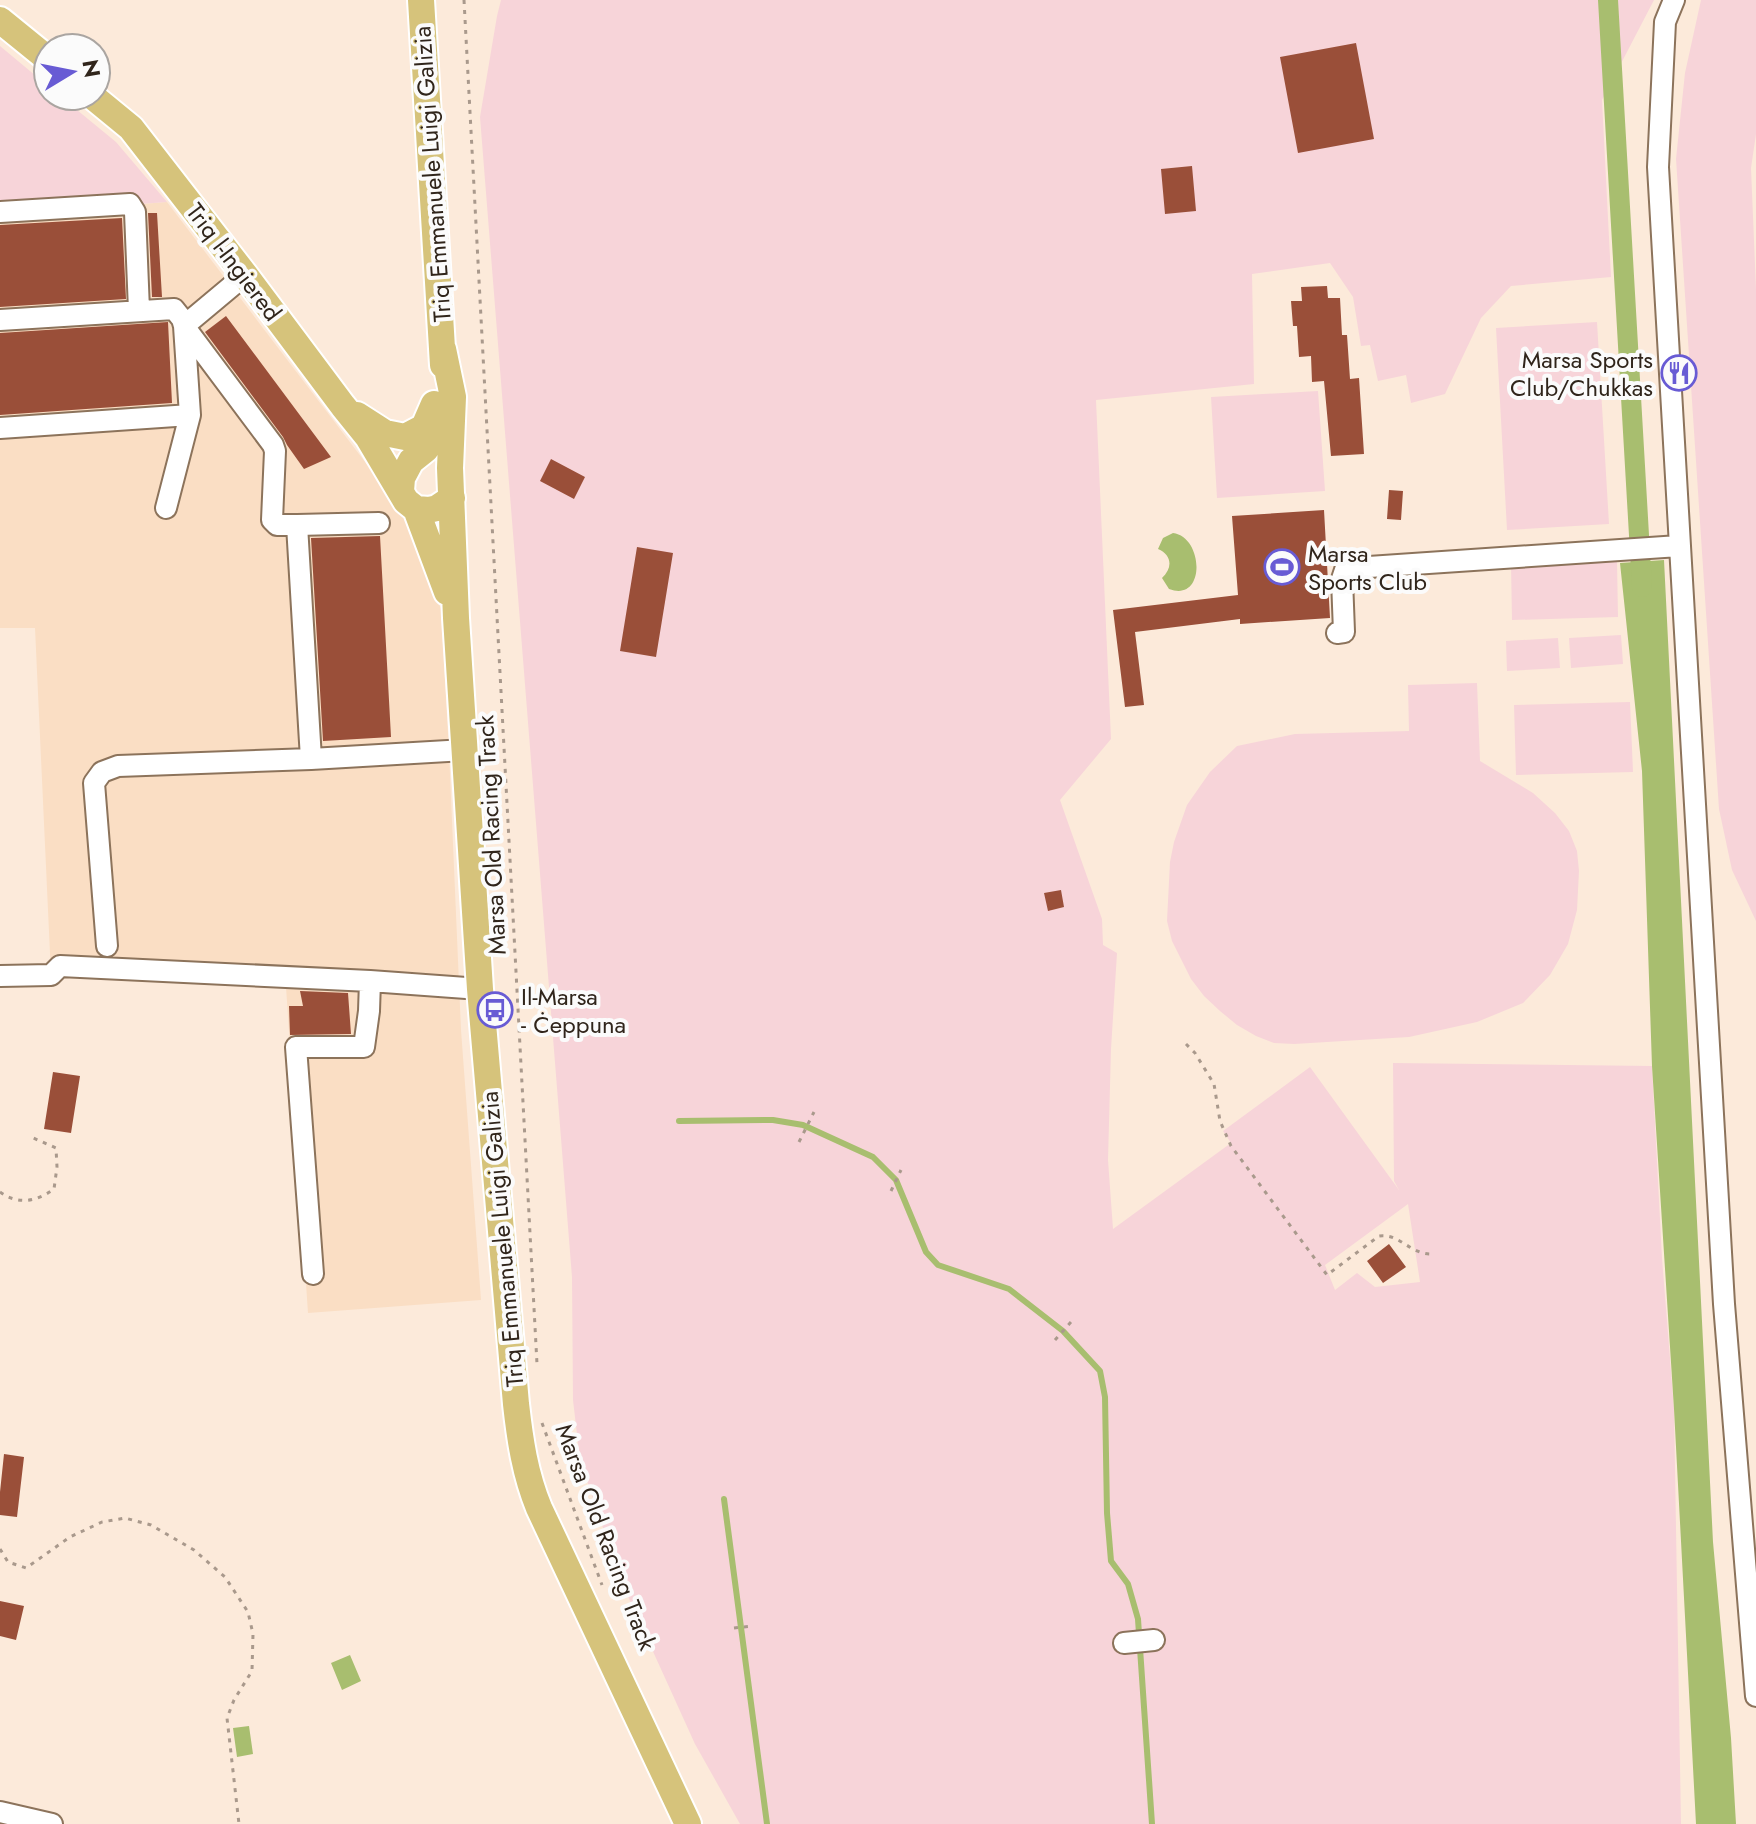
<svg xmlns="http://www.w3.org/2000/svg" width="1756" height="1824" viewBox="0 0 1756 1824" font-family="Jost,sans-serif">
<rect width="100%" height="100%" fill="#fceada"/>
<path fill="#fadec4" d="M 167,202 L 404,513 L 441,609 L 449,751 L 461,1030 L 481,1300 L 308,1313 L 286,987 L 51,975 L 35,628 L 0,628 L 0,215 Z"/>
<path fill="#f7d4d9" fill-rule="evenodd" d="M 501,0 L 1654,0 L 1602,100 L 1611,277 L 1511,286 L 1481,318 L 1445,394 L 1411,403 L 1406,375 L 1378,381 L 1370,345 L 1361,346 L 1353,297 L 1330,263 L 1252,274 L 1254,384 L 1096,400 L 1111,739 L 1060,800 L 1102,919 L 1103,945 L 1117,953 L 1111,1049 L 1108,1160 L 1113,1229 L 1231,1143 L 1223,1131 L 1310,1067 L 1399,1190 L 1394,1181 L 1393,1063 L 1652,1066 L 1662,1258 L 1674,1409 L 1681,1824 L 740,1824 L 695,1744 L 621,1581 L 580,1460 L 573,1400 L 572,1277 L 480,117 L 497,16 ZM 1408,1204 L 1420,1282 L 1375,1287 L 1357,1273 L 1335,1290 L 1325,1265 Z
M 1701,0 L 1756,0 L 1756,134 L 1751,168 L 1756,289 L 1756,921 L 1732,870 L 1719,809 L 1676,159 L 1685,73 Z
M 0,46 L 48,86 L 48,96 L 60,96 L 116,142 L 167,202 L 140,204 L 138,196 L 0,205 Z
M 1597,322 L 1609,524 L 1507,530 L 1496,328 Z
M 1318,391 L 1325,491 L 1217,498 L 1211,397 Z
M 1617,562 L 1618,617 L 1512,620 L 1511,565 Z
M 1621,635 L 1623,664 L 1571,668 L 1569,638 Z
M 1558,638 L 1560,668 L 1507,671 L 1506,641 Z
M 1477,683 L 1480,761 L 1533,793 L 1555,813 L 1569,831 L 1577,851 L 1579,871 L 1577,910 L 1568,944 L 1550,975 L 1523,1003 L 1477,1022 L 1409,1037 L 1294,1044 L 1274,1043 L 1256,1036 L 1237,1025 L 1220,1011 L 1204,996 L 1191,979 L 1172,941 L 1167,921 L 1170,862 L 1174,842 L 1187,805 L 1210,772 L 1237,746 L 1295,734 L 1409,731 L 1408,685 Z
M 1630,702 L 1633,772 L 1516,775 L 1514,705 Z"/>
<path fill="#a8be6f" d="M 1173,533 C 1204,537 1206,603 1169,589 L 1162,578 C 1173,568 1172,555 1158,549 L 1163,538 Z
M 1664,560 L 1713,1542 L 1731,1738 L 1736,1824 L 1696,1824 L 1674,1409 L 1652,1066 L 1642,771 L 1620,563 Z
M 350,1655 L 361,1681 L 342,1690 L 331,1663 Z
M 249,1726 L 253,1754 L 237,1757 L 233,1728 Z"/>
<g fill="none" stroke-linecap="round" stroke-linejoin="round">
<path stroke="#a8be6f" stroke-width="6" d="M 679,1121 L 773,1120 L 803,1125 L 873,1157 L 896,1180 L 926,1252 L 938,1265 L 1009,1289 L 1063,1331 L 1100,1371 L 1105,1397 L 1107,1513 L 1111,1561 L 1128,1584 L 1138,1619 L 1152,1824
M 724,1499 L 767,1824"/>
<path stroke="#a8be6f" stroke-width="20" d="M 1608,0 L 1642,587"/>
</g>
<path fill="#9a4f39" d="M 1356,43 L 1374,139 L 1298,153 L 1280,57 Z
M 1192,166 L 1196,211 L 1165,214 L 1161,169 Z
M 148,213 L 157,213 L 162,297 L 152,297 Z
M 122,218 L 126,299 L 0,307 L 0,225 Z
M 1327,286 L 1328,298 L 1340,298 L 1342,335 L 1347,335 L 1350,379 L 1359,378 L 1364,454 L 1331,456 L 1324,381 L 1312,382 L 1311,356 L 1299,357 L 1297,326 L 1293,326 L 1291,301 L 1302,301 L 1301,287 Z
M 226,316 L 331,457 L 304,469 L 287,445 L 283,437 L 205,332 Z
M 168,322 L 172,403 L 0,415 L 0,333 Z
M 551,459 L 585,477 L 574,499 L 540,481 Z
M 1389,490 L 1403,491 L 1401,520 L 1387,519 Z
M 1324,510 L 1330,618 L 1240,624 L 1240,619 L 1135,632 L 1144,705 L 1125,707 L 1113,610 L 1238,595 L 1232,516 Z
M 380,536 L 391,737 L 323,741 L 311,538 Z
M 637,547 L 673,553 L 656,657 L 620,651 Z
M 1061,890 L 1064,907 L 1048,911 L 1044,893 Z
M 300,991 L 348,993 L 351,1034 L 290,1035 L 289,1006 L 303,1006 Z
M 53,1072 L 80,1076 L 71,1133 L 44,1129 Z
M 1389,1244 L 1406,1267 L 1383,1283 L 1367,1261 Z
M 4,1454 L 24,1457 L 17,1517 L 0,1515 L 0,1492 Z
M 0,1601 L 24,1606 L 16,1640 L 0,1636 Z"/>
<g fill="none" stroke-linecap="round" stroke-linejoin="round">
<defs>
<path id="minor" d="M 1674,0 L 1665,22 L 1658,167 L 1724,1304 L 1756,1696
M 0,212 L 130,204 L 135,212 L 139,310
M 0,320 L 174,309 L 182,319 L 184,326 L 273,445 L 275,451 L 272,520 L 277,525 L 297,525
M 0,428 L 190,415
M 166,508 L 190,415 L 184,326 L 245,275
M 1337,633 L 1344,632 L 1342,579 L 1345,570 L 1354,568 L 1679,546
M 311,759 L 297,525 L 379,523
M 107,946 L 94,783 L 102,772 L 118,766 L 311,759 L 465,750
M 0,976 L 51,975 L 60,966 L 370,981 L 480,989
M 313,1274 L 296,1047 L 364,1047 L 369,1011 L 370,981
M 1124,1643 L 1154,1640
M 0,1812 L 52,1824"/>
<path id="major" d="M 421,0 L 443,365
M 0,20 L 48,59
M 92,96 L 131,128 L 245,275 L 343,406 L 368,437 L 406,501 L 416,509 L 429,510 L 437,508 L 452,498
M 443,349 L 453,397 L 450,468 L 456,618 L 480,989 L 516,1404 C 520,1440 525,1474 539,1508 L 688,1824
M 357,415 L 385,433 L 405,437 L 424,427 L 434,404
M 401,491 L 402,478 L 411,461 L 426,449 L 439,427 L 442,404
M 416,509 L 447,592"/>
</defs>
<use href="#minor" stroke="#8c735b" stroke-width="24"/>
<use href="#major" stroke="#fff" stroke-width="30"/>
<path stroke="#a9998c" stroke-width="3" stroke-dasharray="4 6" stroke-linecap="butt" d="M 464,0 L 537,1364
M 1186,1044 L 1195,1053 L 1214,1084 L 1220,1121 L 1231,1146 L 1327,1275 L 1379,1236 C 1399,1233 1410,1254 1431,1254
M 799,1142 L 814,1112
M 891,1191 L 901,1170
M 0,1192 C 18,1205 36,1202 54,1189 L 57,1167 L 56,1148 L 31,1137
M 1055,1340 L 1071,1322
M 542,1423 L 602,1585
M 0,1549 L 8,1562 L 26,1568 L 70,1537 L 102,1522 L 125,1518 L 151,1525 L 194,1550 L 225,1577 L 248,1612 L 253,1634 L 252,1671 L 234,1700 L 227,1718 L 239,1824
M 734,1628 L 753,1626"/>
<use href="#minor" stroke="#fff" stroke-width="20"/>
<use href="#major" stroke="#d6c37b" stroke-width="26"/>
</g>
<defs>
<symbol id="restaurant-ring" viewBox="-11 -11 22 22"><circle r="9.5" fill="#fbfbfb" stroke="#685bd4" stroke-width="1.5"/><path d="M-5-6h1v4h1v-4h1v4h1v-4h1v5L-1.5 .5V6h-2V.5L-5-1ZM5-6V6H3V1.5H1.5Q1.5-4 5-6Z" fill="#685bd4"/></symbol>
<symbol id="stadium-ring" viewBox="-11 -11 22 22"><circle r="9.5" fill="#fbfbfb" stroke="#685bd4" stroke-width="1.5"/><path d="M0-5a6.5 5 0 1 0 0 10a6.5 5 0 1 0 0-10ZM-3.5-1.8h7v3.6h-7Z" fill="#685bd4"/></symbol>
<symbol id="bus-ring" viewBox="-11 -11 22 22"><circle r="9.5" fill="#fbfbfb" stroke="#685bd4" stroke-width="1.5"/><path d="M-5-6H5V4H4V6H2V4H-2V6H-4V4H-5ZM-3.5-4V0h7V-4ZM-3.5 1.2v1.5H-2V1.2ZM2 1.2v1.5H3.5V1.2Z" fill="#685bd4"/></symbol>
</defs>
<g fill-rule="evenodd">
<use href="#restaurant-ring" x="1659" y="353" width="40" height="40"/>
<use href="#stadium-ring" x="1262" y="547" width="40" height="40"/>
<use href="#bus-ring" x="475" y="990" width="40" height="40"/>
</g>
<g text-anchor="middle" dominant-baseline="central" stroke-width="8" stroke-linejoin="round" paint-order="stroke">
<g font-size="24" fill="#30251b" stroke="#fbfbfb">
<text transform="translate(432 174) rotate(-94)">Triq Emmanuele Luigi Galizia</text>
<text transform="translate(234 262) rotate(53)">Triq l-Ingiered</text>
<text transform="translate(491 835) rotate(-93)">Marsa Old Racing Track</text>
<text transform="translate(502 1239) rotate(-95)">Triq Emmanuele Luigi Galizia</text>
<text transform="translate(606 1537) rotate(69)">Marsa Old Racing Track</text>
</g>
<g font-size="24" fill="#30251b" stroke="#fbfbfb" text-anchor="start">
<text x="1653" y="359" text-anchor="end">Marsa Sports<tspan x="1653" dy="28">Club/Chukkas</tspan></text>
<text x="1308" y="553">Marsa<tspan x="1308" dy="28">Sports Club</tspan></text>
<text x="521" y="996">Il-Marsa<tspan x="521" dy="28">- Ċeppuna</tspan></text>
</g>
</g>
<g transform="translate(72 72) rotate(80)"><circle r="38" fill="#fbfbfb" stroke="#aaa5a1" stroke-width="2"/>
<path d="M0-6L14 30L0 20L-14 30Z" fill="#685bd4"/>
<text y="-12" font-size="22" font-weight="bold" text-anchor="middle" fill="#30251b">N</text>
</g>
</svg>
